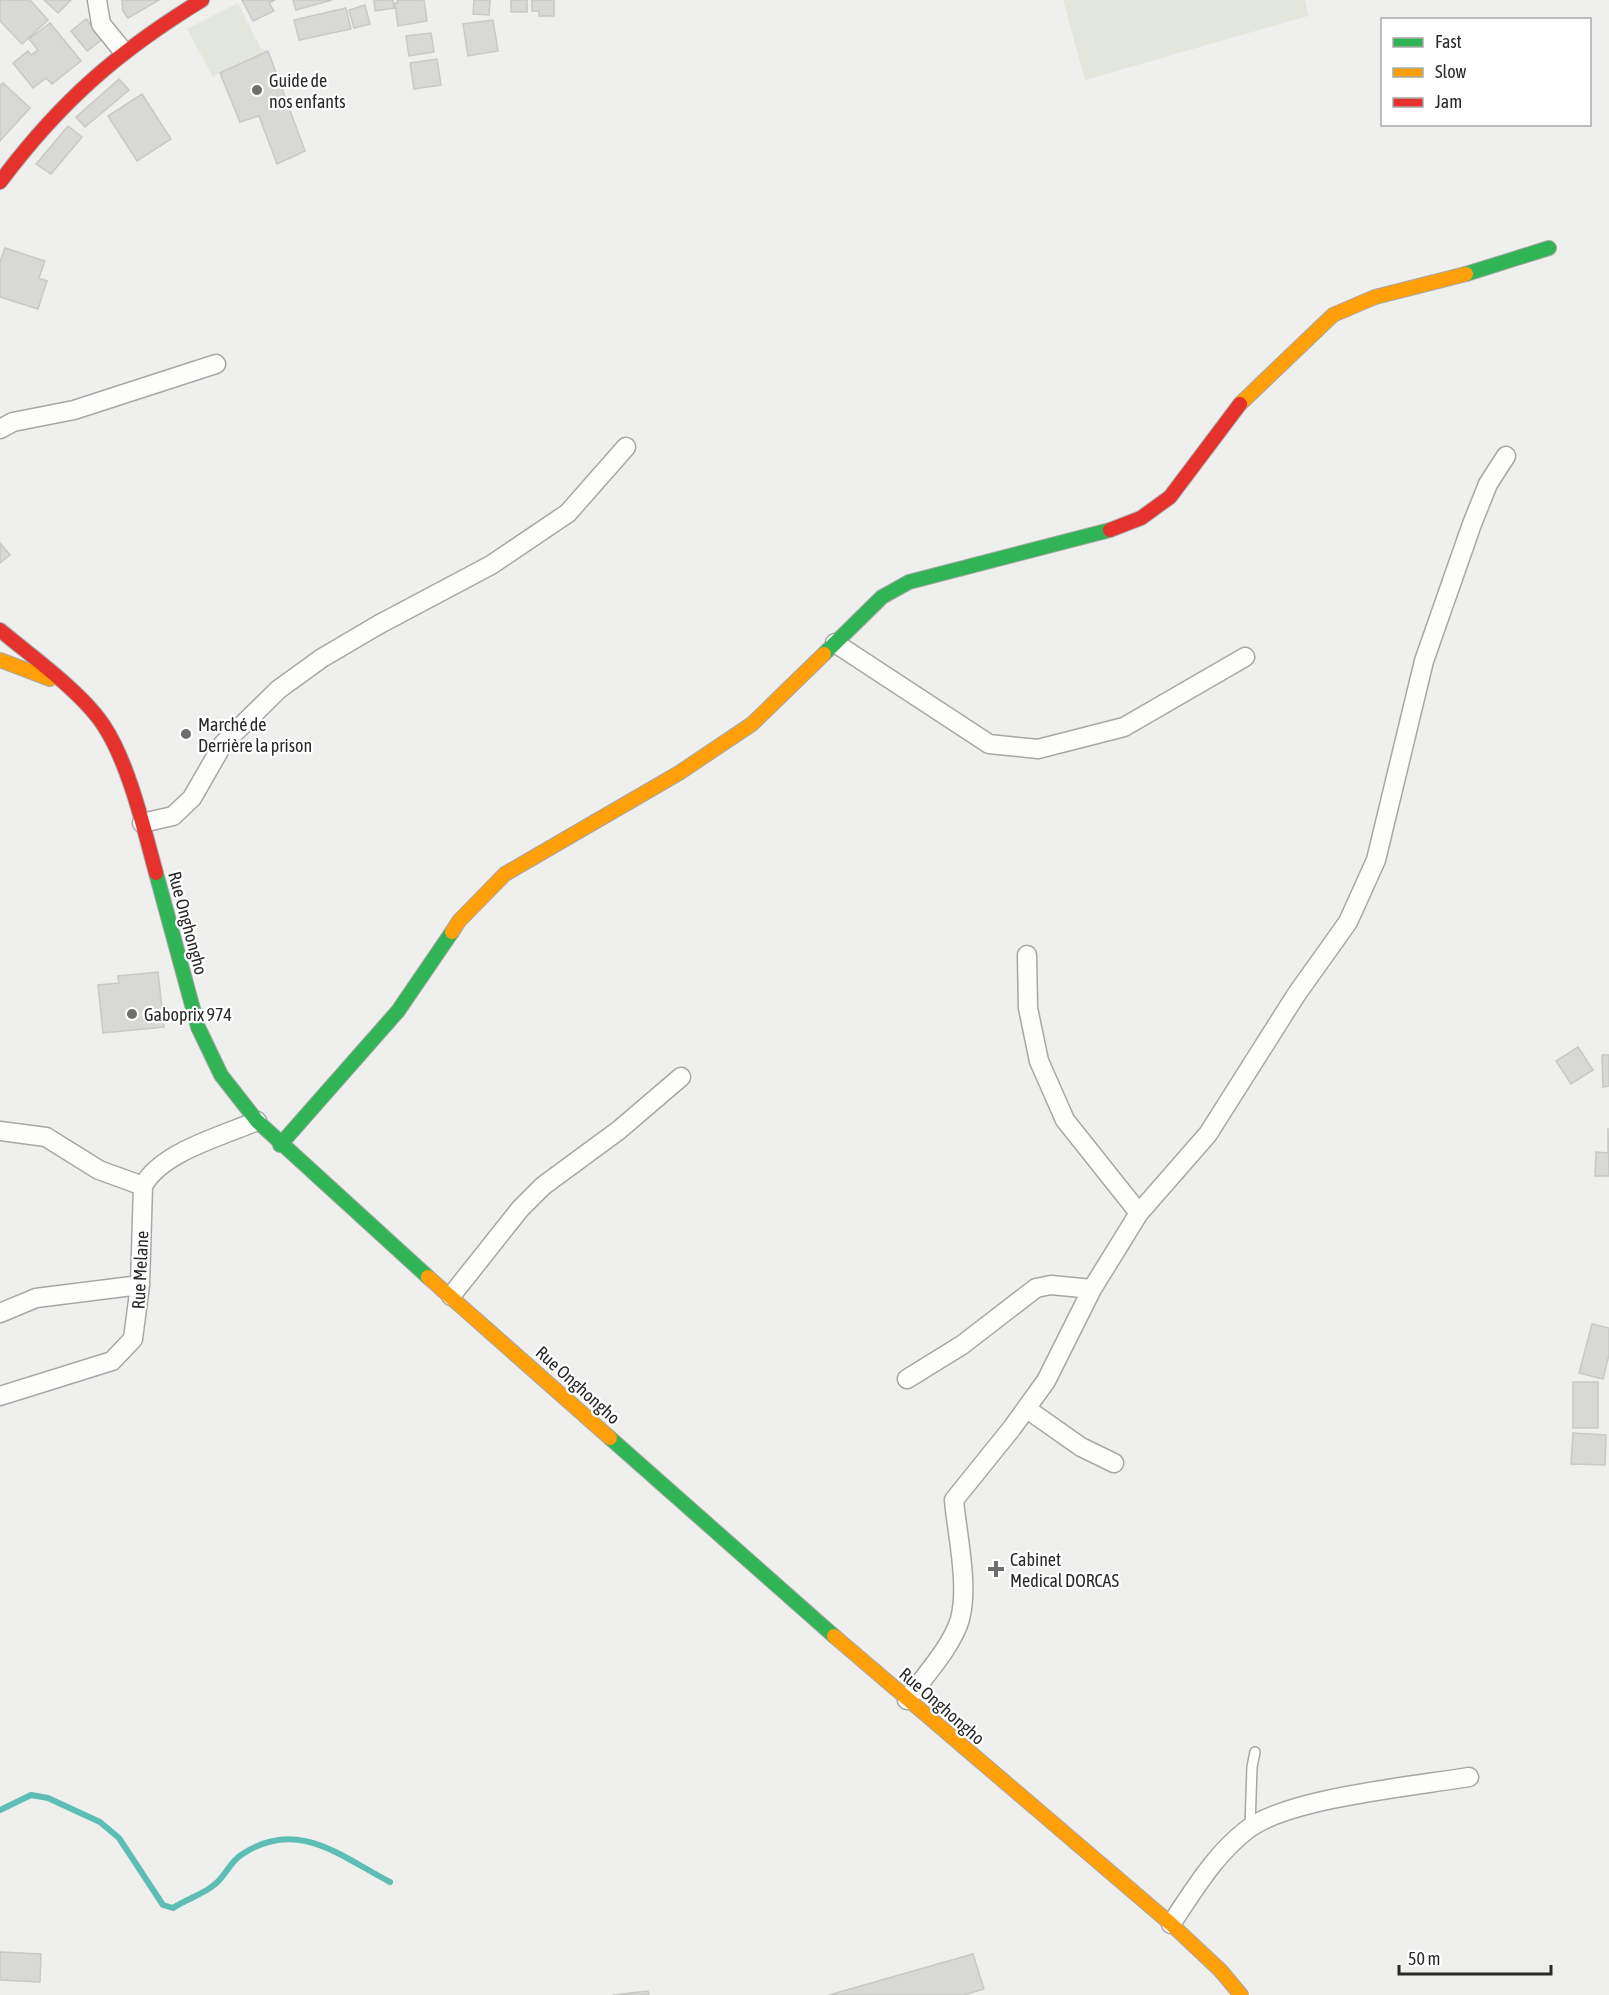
<svg xmlns="http://www.w3.org/2000/svg" width="1609" height="1995" viewBox="0 0 1609 1995" font-family="'Asap Condensed',sans-serif">
<rect width="100%" height="100%" fill="#eff0ed"/>
<path fill="#e2e6dd" d="M 1063,0 L 1305,0 L 1308,16 L 1085,80 Z
M 238,3 L 261,49 L 268,51 L 305,151 L 277,164 L 259,116 L 240,122 L 220,73 L 213,77 L 187,29 Z"/>
<g fill="none" stroke-linecap="round" stroke-linejoin="round">
<path stroke="#5dbeb3" stroke-width="6" d="M 0,1810 L 31,1795 L 48,1798 L 100,1822 L 119,1838 L 163,1905 L 173,1908 C 186,1899 202,1895 214,1885 C 225,1877 229,1863 241,1855 C 297,1817 340,1856 390,1882"/>
</g>
<path fill="#d8d8d5" stroke="#c8c8c6" stroke-width="1.5" d="M 0,0 L 30,0 L 48,20 L 22,44 L 0,21 Z
M 44,0 L 71,0 L 58,13 Z
M 122,0 L 159,0 L 128,18 L 123,11 Z
M 242,0 L 275,0 L 269,3 L 274,11 L 253,21 Z
M 293,0 L 332,0 L 296,10 Z
M 374,0 L 393,0 L 394,8 L 375,11 Z
M 397,0 L 424,0 L 427,21 L 398,26 L 395,3 L 398,3 Z
M 474,0 L 490,0 L 489,15 L 473,14 Z
M 511,0 L 527,0 L 527,12 L 511,12 Z
M 532,0 L 554,0 L 554,16 L 539,16 L 539,11 L 532,11 Z
M 365,5 L 370,24 L 354,28 L 349,10 Z
M 346,8 L 351,29 L 299,40 L 294,20 Z
M 86,19 L 103,39 L 87,51 L 71,31 Z
M 493,20 L 498,51 L 468,56 L 463,24 Z
M 50,23 L 81,61 L 52,84 L 46,78 L 33,88 L 13,63 L 28,51 L 31,55 L 38,50 L 29,39 Z
M 431,33 L 434,52 L 409,56 L 406,36 Z
M 268,51 L 305,151 L 277,164 L 259,116 L 240,122 L 220,73 Z
M 437,59 L 441,85 L 414,89 L 410,63 Z
M 119,79 L 129,90 L 85,127 L 76,117 Z
M 3,83 L 30,108 L 0,141 L 0,86 Z
M 142,94 L 171,139 L 137,161 L 108,116 Z
M 68,126 L 82,137 L 51,174 L 36,164 Z
M 5,248 L 45,261 L 39,278 L 47,281 L 38,309 L 0,297 L 0,262 Z
M 0,543 L 10,555 L 0,563 Z
M 158,972 L 164,1027 L 103,1033 L 98,985 L 119,983 L 118,976 Z
M 1578,1047 L 1593,1070 L 1571,1084 L 1556,1061 Z
M 1602,1055 L 1609,1055 L 1609,1086 L 1603,1087 Z
M 1608,1128 L 1609,1176 L 1595,1176 L 1596,1152 L 1608,1153 Z
M 1592,1324 L 1609,1328 L 1609,1355 L 1603,1379 L 1579,1373 Z
M 1573,1382 L 1598,1382 L 1598,1428 L 1573,1428 Z
M 1573,1433 L 1606,1435 L 1605,1465 L 1571,1464 Z
M 0,1952 L 41,1954 L 40,1982 L 0,1980 Z
M 973,1954 L 984,1989 L 964,1995 L 829,1995 Z
M 648,1991 L 649,1995 L 613,1995 Z"/>
<g fill="none" stroke-linecap="round" stroke-linejoin="round">
<defs>
<path id="lane" d="M 1250,1827 L 1252,1767 L 1255,1752"/>
<path id="street" d="M 97,0 L 101,24 L 123,51
M 0,429 L 13,422 L 74,410 L 216,364
M 835,643 L 989,744 L 1038,749 L 1124,727 L 1245,657
M 142,823 L 173,816 L 192,798 L 223,744 L 279,689 L 322,658 L 378,625 L 491,565 L 568,513 L 626,447
M 1027,955 L 1028,1008 L 1039,1061 L 1065,1120 L 1139,1213
M 0,1131 L 46,1137 L 99,1170 L 143,1186
M 451,1296 L 520,1209 L 543,1186 L 619,1130 L 681,1077
M 0,1313 L 36,1298 L 140,1285
M 907,1379 L 962,1345 L 1036,1288 L 1051,1285 L 1092,1289
M 0,1396 L 112,1361 L 133,1339 L 140,1285 L 143,1186 C 161,1152 222,1136 257,1121
M 1027,1409 L 1081,1447 L 1114,1463
M 907,1700 C 923,1678 953,1645 960,1619 C 969,1585 957,1534 954,1500 L 1012,1428 L 1046,1381 L 1092,1289 L 1139,1213 L 1208,1134 L 1296,995 L 1348,922 L 1376,860 L 1424,661 L 1472,524 L 1488,484 L 1506,456
M 1171,1924 C 1194,1890 1215,1854 1248,1829 C 1289,1798 1415,1786 1469,1777"/>
<path id="fast" d="M 1466,274 L 1549,248
M 824,654 L 882,597 L 909,582 L 1110,530
M 156,873 L 198,1027 L 221,1075 L 257,1121 L 428,1277
M 280,1145 L 398,1011 L 452,932
M 610,1438 L 834,1636"/>
<path id="slow" d="M 1240,404 L 1333,315 L 1375,297 L 1466,274
M 0,660 L 50,679
M 452,932 L 459,921 L 505,874 L 679,773 L 752,724 L 824,654
M 428,1277 L 610,1438
M 834,1636 L 1171,1924 L 1220,1970 L 1241,1995"/>
<path id="jam" d="M 0,182 C 60,102 117,52 202,0
M 1110,530 L 1141,518 L 1170,497 L 1240,404
M 0,630 C 31,656 83,693 104,726 C 129,764 144,829 156,873"/>
</defs>
<use href="#lane" stroke="#a6a7a6" stroke-width="12"/>
<use href="#street" stroke="#a6a7a6" stroke-width="21"/>
<use href="#fast" stroke="#a6a7a6" stroke-width="16"/>
<use href="#slow" stroke="#a6a7a6" stroke-width="16"/>
<use href="#jam" stroke="#a6a7a6" stroke-width="16"/>
<use href="#lane" stroke="#fdfdfc" stroke-width="9"/>
<use href="#street" stroke="#fdfdfc" stroke-width="18"/>
<use href="#fast" stroke="#30b455" stroke-width="14"/>
<use href="#slow" stroke="#ff9f0a" stroke-width="14"/>
<use href="#jam" stroke="#e5322d" stroke-width="14"/>
</g>
<g fill="#6e6f6d" stroke="#fff" stroke-width="2">
<circle cx="257" cy="90" r="6"/>
<circle cx="186" cy="734" r="6"/>
<circle cx="132" cy="1014" r="6"/>
<path d="M993 1560h6v6h6v6h-6v6h-6v-6h-6v-6h6z"/>
</g>
<g text-anchor="middle" dominant-baseline="central" stroke-width="4.5" stroke-linejoin="round" paint-order="stroke">
<g font-size="18" fill="#292a28" stroke="#fff" text-anchor="start">
<text x="269" y="80">Guide de<tspan x="269" dy="21">nos enfants</tspan></text>
<text x="198" y="724">Marché de<tspan x="198" dy="21">Derrière la prison</tspan></text>
<text x="144" y="1014">Gaboprix 974</text>
<text x="1010" y="1559">Cabinet<tspan x="1010" dy="21">Medical DORCAS</tspan></text>
</g>
<g font-size="18" fill="#292a28" stroke="#fff">
<text transform="translate(188 923) rotate(75)">Rue Onghongho</text>
<text transform="translate(140 1270) rotate(-87)">Rue Melane</text>
<text transform="translate(578 1385) rotate(42)">Rue Onghongho</text>
<text transform="translate(942 1706) rotate(41)">Rue Onghongho</text>
</g>
</g>
<rect x="1381" y="18" width="210" height="108" fill="#ffffff" stroke="#a9aaa9" stroke-width="1.5"/>
<rect x="1393" y="38" width="30" height="9" fill="#30b455" stroke="#a9aaa9" stroke-width="1.5"/>
<text x="1435" y="48" font-size="18" fill="#292a28">Fast</text>
<rect x="1393" y="68" width="30" height="9" fill="#ff9f0a" stroke="#a9aaa9" stroke-width="1.5"/>
<text x="1435" y="78" font-size="18" fill="#292a28">Slow</text>
<rect x="1393" y="98" width="30" height="9" fill="#e5322d" stroke="#a9aaa9" stroke-width="1.5"/>
<text x="1435" y="108" font-size="18" fill="#292a28">Jam</text>
<path d="M1399 1965v9h152v-9" fill="none" stroke="#292a28" stroke-width="3"/>
<text x="1408" y="1965" font-size="18" fill="#292a28" stroke="#ffffff" stroke-width="4.5" paint-order="stroke">50 m</text>
</svg>
